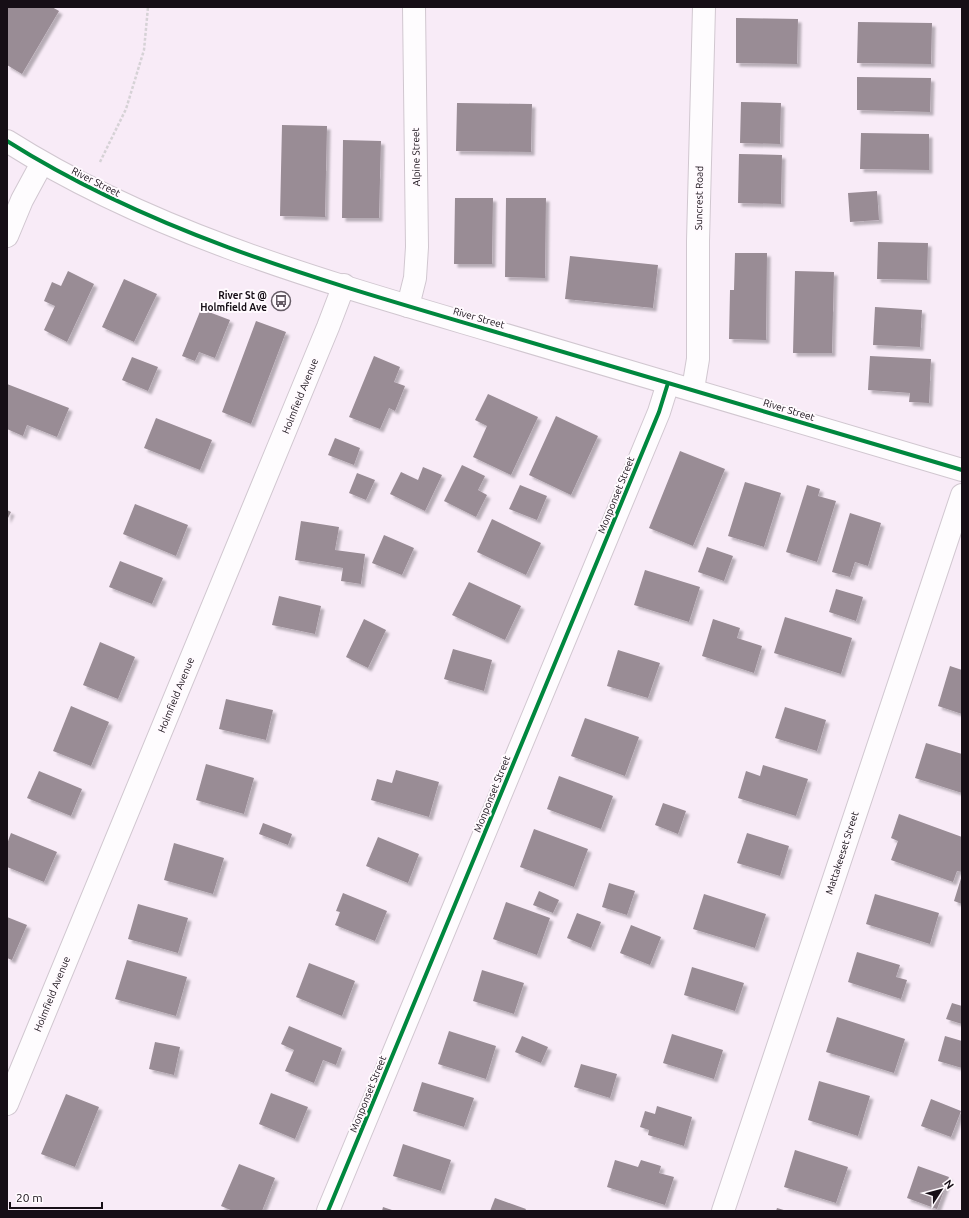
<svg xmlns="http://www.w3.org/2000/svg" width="969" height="1218" viewBox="0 0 969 1218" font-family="Ubuntu,sans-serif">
<defs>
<filter id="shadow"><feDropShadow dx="3.5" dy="3.5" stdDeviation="1" flood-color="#0004"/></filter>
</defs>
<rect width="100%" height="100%" fill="#f8ebf7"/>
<path fill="#998c95" filter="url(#shadow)" d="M 8,7 L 52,7 L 59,11 L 22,74 L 7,65 Z
M 736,18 L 798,19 L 797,64 L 736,63 Z
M 858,22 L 932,23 L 931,64 L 857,63 Z
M 857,77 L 931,78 L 930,112 L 857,110 Z
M 741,102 L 781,103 L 780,144 L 740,143 Z
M 457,103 L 532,104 L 531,152 L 456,151 Z
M 282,125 L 327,126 L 325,217 L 280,216 Z
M 861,133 L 929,134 L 929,170 L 860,169 Z
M 343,140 L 381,141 L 379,218 L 342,218 Z
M 739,154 L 782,155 L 781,204 L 738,203 Z
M 877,191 L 879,220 L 850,222 L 848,193 Z
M 455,198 L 493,198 L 492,264 L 454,264 Z
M 506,198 L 546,198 L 545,278 L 505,277 Z
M 878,242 L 928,243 L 927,280 L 877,279 Z
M 735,253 L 767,253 L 766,340 L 729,339 L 730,290 L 734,290 Z
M 570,256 L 658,265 L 653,308 L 565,299 Z
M 68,271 L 94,284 L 67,342 L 44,330 L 55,306 L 44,301 L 52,282 L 61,286 Z
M 795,271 L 834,272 L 832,353 L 793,353 Z
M 124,279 L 157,294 L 134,342 L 102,327 Z
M 875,307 L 922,310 L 920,347 L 873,345 Z
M 201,309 L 230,320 L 215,358 L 199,352 L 195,361 L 182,356 Z
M 256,321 L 286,332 L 251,424 L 222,412 Z
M 374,356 L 400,367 L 394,382 L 405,386 L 395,411 L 389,408 L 380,429 L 349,417 Z
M 870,356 L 931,359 L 929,403 L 909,402 L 910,393 L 868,390 Z
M 132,357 L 158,367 L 148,391 L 122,380 Z
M 7,384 L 69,408 L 57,437 L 27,425 L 23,436 L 7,429 Z
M 488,394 L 538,417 L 511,475 L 473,457 L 487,426 L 475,420 Z
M 556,416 L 598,436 L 571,495 L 529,475 Z
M 156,418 L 212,440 L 200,470 L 144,448 Z
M 335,438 L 360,448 L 354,465 L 328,455 Z
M 680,451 L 725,469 L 693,546 L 649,528 Z
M 462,465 L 485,476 L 478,490 L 487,495 L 476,517 L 444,501 Z
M 423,467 L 442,475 L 425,511 L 390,494 L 401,472 L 418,480 Z
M 357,473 L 375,480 L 366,500 L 349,493 Z
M 745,482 L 781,493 L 764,547 L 728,536 Z
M 520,485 L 547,496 L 537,520 L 509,509 Z
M 807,485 L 820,489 L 818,496 L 836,501 L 817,562 L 786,552 Z
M 135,504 L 188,525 L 176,556 L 123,534 Z
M 7,510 L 11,512 L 7,520 Z
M 850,513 L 881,523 L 868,566 L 855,562 L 850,577 L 832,572 Z
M 492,519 L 541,543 L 526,575 L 477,552 Z
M 301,521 L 339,527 L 335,550 L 365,554 L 361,584 L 341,581 L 343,568 L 295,560 Z
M 384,535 L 414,548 L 402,575 L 372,563 Z
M 707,547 L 733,556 L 724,581 L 698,572 Z
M 120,561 L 163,578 L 152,604 L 109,587 Z
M 645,570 L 700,587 L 689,622 L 634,605 Z
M 469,582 L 521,606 L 505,640 L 452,615 Z
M 836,589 L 863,597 L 856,621 L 829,612 Z
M 279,596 L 321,606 L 315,634 L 272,625 Z
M 785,617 L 852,638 L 841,674 L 774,653 Z
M 364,619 L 386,630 L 368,668 L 346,657 Z
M 713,619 L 740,628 L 737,638 L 762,646 L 754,673 L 702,656 Z
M 100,642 L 135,657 L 118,699 L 83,685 Z
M 453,649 L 492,660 L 484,691 L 444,679 Z
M 618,650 L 660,663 L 648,698 L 607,686 Z
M 950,666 L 962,670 L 962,714 L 938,706 Z
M 226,699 L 273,710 L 266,740 L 219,729 Z
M 71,706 L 109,722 L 91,766 L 53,751 Z
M 785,707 L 826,720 L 817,751 L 775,738 Z
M 585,718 L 639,737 L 625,776 L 571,756 Z
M 926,743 L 962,754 L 962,793 L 915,778 Z
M 206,764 L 254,778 L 244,814 L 196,800 Z
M 763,765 L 808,779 L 796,816 L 738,798 L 746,771 L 760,776 Z
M 396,770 L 439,782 L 429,817 L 371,800 L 377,779 L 392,783 Z
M 39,771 L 82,789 L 71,816 L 27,798 Z
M 559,776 L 613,796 L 601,829 L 547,809 Z
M 663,803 L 686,811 L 678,834 L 655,825 Z
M 899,814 L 962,837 L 962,872 L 957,871 L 953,882 L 891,860 L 898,841 L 891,838 Z
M 263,823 L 292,834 L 288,845 L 259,834 Z
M 534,829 L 588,849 L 574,887 L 520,867 Z
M 11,833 L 57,852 L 44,882 L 7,867 L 7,844 Z
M 747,833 L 789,846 L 780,876 L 737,863 Z
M 378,837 L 419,854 L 408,883 L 366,866 Z
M 174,843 L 224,858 L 213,894 L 164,880 Z
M 962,875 L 962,904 L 954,901 Z
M 609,883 L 635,891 L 627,915 L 602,907 Z
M 539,891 L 559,900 L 553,913 L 533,905 Z
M 343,893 L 387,911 L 375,941 L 335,925 L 340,912 L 336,911 Z
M 704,894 L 766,914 L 755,948 L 693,929 Z
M 875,894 L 939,913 L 930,944 L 866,924 Z
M 506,902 L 550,918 L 537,955 L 493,939 Z
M 138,904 L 188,918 L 178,953 L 128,939 Z
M 577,913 L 601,922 L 591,948 L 567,938 Z
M 7,917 L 27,925 L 12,960 L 7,958 Z
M 631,925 L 661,937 L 650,965 L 620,953 Z
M 857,952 L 900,965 L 896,977 L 907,980 L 901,999 L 848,982 Z
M 127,960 L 187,977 L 176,1016 L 115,999 Z
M 309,963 L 355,981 L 342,1016 L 296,997 Z
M 692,967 L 744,983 L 735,1011 L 684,995 Z
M 482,970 L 524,983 L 514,1014 L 473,1001 Z
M 952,1003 L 962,1006 L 962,1024 L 946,1019 Z
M 837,1017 L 905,1039 L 894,1073 L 826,1052 Z
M 289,1026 L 342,1048 L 336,1065 L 323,1060 L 314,1083 L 285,1071 L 294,1050 L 281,1044 Z
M 449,1031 L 496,1046 L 486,1079 L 438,1064 Z
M 672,1034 L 723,1050 L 714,1079 L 663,1063 Z
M 522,1036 L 548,1047 L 541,1063 L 515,1052 Z
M 945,1036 L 962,1041 L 962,1068 L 938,1061 Z
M 155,1042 L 180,1047 L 174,1075 L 149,1069 Z
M 581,1064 L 617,1074 L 610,1098 L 574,1087 Z
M 819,1081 L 870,1096 L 858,1136 L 808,1120 Z
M 422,1082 L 474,1098 L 464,1127 L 413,1111 Z
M 271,1093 L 308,1107 L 295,1139 L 259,1124 Z
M 66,1094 L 99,1107 L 75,1167 L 41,1154 Z
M 931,1099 L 961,1111 L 951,1137 L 921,1126 Z
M 657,1106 L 692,1117 L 684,1146 L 648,1135 L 649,1130 L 640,1127 L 645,1111 L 655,1114 Z
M 403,1144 L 451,1160 L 441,1191 L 393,1176 Z
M 795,1150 L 848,1167 L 836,1203 L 784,1187 Z
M 615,1160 L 638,1167 L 641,1160 L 661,1166 L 659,1173 L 674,1177 L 665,1205 L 607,1187 Z
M 239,1164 L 275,1178 L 262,1211 L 233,1211 L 221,1206 Z
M 918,1166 L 949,1177 L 937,1209 L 907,1198 Z
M 495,1198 L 526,1209 L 525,1211 L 490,1211 Z
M 383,1207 L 395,1211 L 382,1211 Z
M 777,1208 L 787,1211 L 776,1211 Z"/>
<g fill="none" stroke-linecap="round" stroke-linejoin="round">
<defs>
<path id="street" d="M 7,236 L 22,200 L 42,163
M 408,306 L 415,278 L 417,247 L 414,7
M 693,389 L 698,359 L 698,241 L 704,7
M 7,1104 L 328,327 L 344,285
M 328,1211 L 659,412 L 668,383
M 723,1211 L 962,495"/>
<path id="secondary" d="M 7,141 C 154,234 323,281 489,330 C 646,376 804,423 962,470"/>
</defs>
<use href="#street" stroke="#d1c7d0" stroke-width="24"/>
<use href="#secondary" stroke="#d1c7d0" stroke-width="24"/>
<path stroke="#d6d2d6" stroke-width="2.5" stroke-dasharray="3 2" stroke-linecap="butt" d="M 100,162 L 126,109 L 144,50 L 148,7"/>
<use href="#street" stroke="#fefcfe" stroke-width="22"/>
<use href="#secondary" stroke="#fefcfe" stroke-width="22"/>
<defs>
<path id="cycleway" d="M 7,141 C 154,234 323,281 489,330 C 646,376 804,423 962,470
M 328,1211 L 659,412 L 668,383"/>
</defs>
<use href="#cycleway" stroke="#fffafe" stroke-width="6"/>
<use href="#cycleway" stroke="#00873e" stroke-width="4"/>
</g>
<defs>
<symbol id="bus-ring" viewBox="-11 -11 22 22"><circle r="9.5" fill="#fffafe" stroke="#655b65" stroke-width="1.5"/><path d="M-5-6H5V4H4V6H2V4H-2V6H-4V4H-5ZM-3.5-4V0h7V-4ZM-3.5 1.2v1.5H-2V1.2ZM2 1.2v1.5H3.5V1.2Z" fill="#655b65"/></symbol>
</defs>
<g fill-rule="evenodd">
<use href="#bus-ring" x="270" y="290" width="22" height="22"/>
</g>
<g text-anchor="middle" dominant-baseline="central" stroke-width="4" stroke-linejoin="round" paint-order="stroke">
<g font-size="10" fill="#160e16" stroke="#fffafe">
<text transform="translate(416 157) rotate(-91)">Alpine Street</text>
<text transform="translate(96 182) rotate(27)">River Street</text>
<text transform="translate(699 198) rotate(-89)">Suncrest Road</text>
<text transform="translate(479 318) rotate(16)">River Street</text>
<text transform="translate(300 396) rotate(-68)">Holmfield Avenue</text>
<text transform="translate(789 410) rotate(17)">River Street</text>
<text transform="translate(616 495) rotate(-68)">Monponset Street</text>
<text transform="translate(176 695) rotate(-68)">Holmfield Avenue</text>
<text transform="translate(492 794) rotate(-68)">Monponset Street</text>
<text transform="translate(842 853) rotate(-72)">Mattakeeset Street</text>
<text transform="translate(52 994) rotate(-68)">Holmfield Avenue</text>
<text transform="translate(368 1094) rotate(-68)">Monponset Street</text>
</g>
<g font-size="10" font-weight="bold" fill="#160e16" stroke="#fffafe" text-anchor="end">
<text x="267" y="295">River St @<tspan x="267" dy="12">Holmfield Ave</tspan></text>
</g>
</g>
<rect width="969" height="1218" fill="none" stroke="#160e16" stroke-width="16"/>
<g transform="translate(941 1190) rotate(54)" stroke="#fffafe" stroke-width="3" paint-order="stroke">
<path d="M0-3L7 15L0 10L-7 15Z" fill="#160e16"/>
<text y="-6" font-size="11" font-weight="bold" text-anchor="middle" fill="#160e16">N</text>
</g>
<path d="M10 1202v6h92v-6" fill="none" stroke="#160e16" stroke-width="2"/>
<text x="16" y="1202" font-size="12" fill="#160e16" stroke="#fffafe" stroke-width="3" paint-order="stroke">20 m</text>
</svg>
